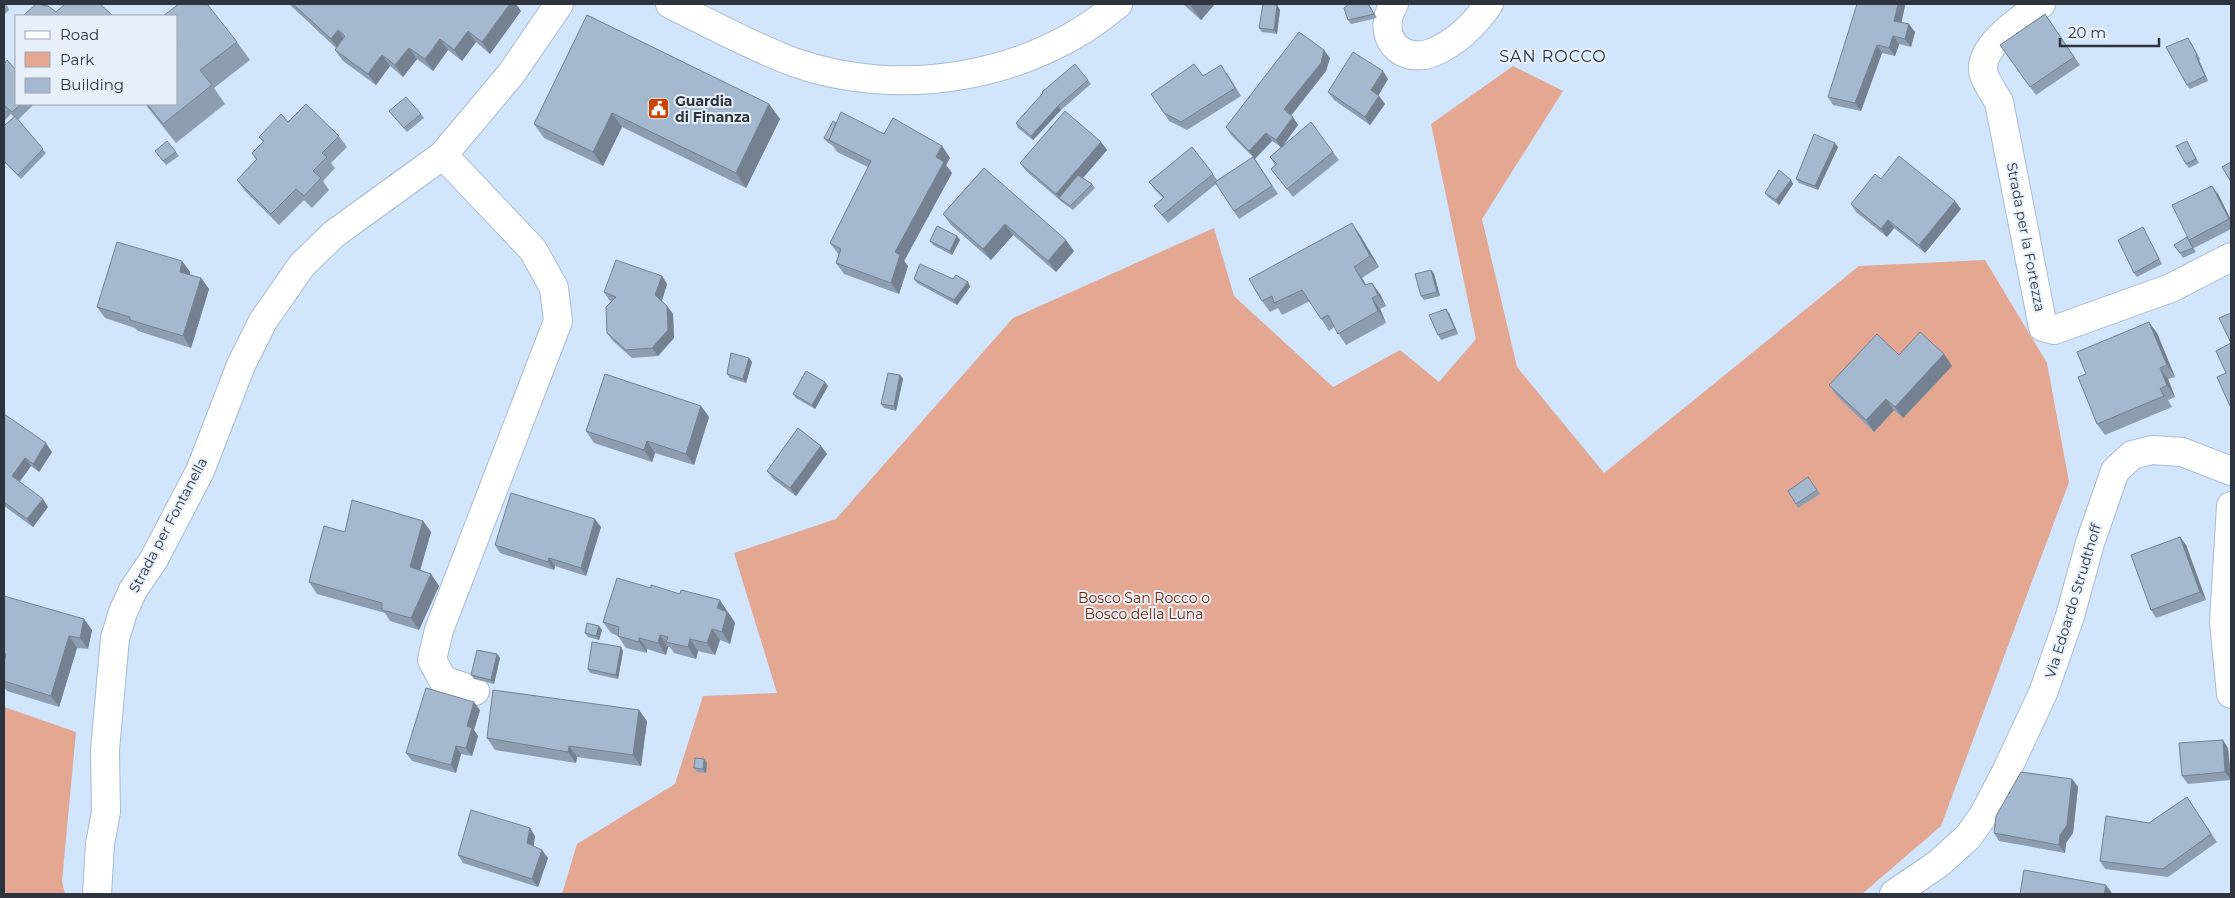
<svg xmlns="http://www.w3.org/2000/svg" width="2235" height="898" viewBox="0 0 2235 898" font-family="Montserrat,sans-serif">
<rect width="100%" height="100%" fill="#d1e5fd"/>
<path fill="#e3a792" d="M 1513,66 L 1563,91 L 1482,219 L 1517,367 L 1604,473 L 1859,266 L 1985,260 L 2047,363 L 2069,482 L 1941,826 L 1862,894 L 562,894 L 577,844 L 675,784 L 703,696 L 777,693 L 734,553 L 836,519 L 1013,318 L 1214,228 L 1234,296 L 1333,387 L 1400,350 L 1439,382 L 1476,339 L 1431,124 Z
M 4,707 L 76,732 L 62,881 L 65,894 L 4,894 Z"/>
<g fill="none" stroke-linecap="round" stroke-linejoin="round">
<defs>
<path id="minor" d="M 1394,4 C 1375,35 1400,66 1434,52 C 1457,42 1475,24 1489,4
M 2041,4 C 2023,18 1981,44 1983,70 C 1984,80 1994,93 1999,102 L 2043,327 L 2054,330 L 2171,288 L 2231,257
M 443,155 L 533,250 L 554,288 L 558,321 L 439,630 L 432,660 L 443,680 L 475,691
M 2231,506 L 2224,622 L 2231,694
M 97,894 L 100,844 L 106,812 L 105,750 L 115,638 L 123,612 L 133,590 L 154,559 L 200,471 L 241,365 L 263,321 L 302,265 L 334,234 L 443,155 L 511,74 L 559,4
M 1894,894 L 1938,864 L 1968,837 L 1983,816 L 2006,772 L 2043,693 L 2070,616 L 2090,543 L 2115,471 L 2132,455 L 2152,450 L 2182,452 L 2231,471"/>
<path id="secondary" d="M 670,4 C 710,24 751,46 793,62 C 901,100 1031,78 1118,4"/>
</defs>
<use href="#minor" stroke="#a7bbd3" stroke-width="30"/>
<use href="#secondary" stroke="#a7bbd3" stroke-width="30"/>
<use href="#minor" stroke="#fff" stroke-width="28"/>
<use href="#secondary" stroke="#fff" stroke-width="28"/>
</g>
<path fill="#8d9eb2" d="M 4,4 L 7,5 L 9,10 L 4,15 Z
M 289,4 L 401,4 L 402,5 L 403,4 L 516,4 L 521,11 L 490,54 L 476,42 L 462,61 L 448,50 L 433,71 L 417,59 L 403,77 L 390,66 L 376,85 L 343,61 L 335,50 L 336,48 Z
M 1183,4 L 1215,4 L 1201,20 Z
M 1349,4 L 1369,4 L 1377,18 L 1351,24 L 1348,20 Z
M 1277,5 L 1280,10 L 1277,34 L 1262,32 L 1259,28 Z
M 1905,6 L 1901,22 L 1915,32 L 1911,47 L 1899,44 L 1895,56 L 1882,53 L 1861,111 L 1833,105 L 1828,97 Z
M 2045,14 L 2080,65 L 2036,95 L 2000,45 Z
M 587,15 L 769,104 L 780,119 L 746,188 L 622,127 L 603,166 L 544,138 L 534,124 Z
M 176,16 L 237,42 L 250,60 L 214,88 L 225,104 L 176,143 L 145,104 L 176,104 Z
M 2191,42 L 2200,59 L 2199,60 L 2208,81 L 2190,89 L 2187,85 Z
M 1330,58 L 1326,71 L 1291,115 L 1298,125 L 1283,146 L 1333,152 L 1339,160 L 1293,197 L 1271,169 L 1275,165 L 1270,157 L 1281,147 L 1272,141 L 1254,157 L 1278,194 L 1239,219 L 1216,184 L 1168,223 L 1154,206 L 1163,198 L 1155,190 L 1149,182 L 1213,174 L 1217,180 L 1253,157 L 1231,135 L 1226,127 Z
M 4,64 L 16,104 L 34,104 L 18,120 L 46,153 L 21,179 L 4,162 L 4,126 L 14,117 L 11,114 L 4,121 Z
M 1227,73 L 1241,96 L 1187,130 L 1169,121 L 1164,113 L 1203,76 Z
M 1388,79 L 1378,95 L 1385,104 L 1370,125 L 1334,100 L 1328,92 Z
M 1088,80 L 1091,84 L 1061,110 L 1033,140 L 1018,128 L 1016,123 L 1043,94 L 1042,92 Z
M 389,111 L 421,114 L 424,118 L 407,132 Z
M 288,122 L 339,136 L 347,147 L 331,163 L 335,168 L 323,181 L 329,190 L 312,208 L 304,200 L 279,225 L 245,191 L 237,180 L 256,160 L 252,153 L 263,142 L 259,137 Z
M 836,123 L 884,134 L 942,146 L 950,158 L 946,165 L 952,173 L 904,261 L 908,266 L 899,294 L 844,274 L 836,263 L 839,255 L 830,243 L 868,167 L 837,152 L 833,146 L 827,142 L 824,138 Z
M 2187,141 L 2199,163 L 2189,168 L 2186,164 Z
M 1101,142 L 1107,150 L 1083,178 L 1092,184 L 1095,188 L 1073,210 L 1062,202 L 1026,171 L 1020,163 Z
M 1838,147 L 1818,190 L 1799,183 L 1796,179 Z
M 176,152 L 179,156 L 166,165 L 158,155 Z
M 984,168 L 1074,251 L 1056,272 L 1013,235 L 991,260 L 951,225 L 943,214 Z
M 1791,180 L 1793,184 L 1779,205 L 1768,197 L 1765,193 Z
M 2218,194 L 2231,220 L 2231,229 L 2194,248 L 2193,247 L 2196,252 L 2183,258 L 2174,245 L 2187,237 Z
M 1851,204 L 1961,209 L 1925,253 L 1894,228 L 1887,237 L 1856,212 Z
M 2143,227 L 2162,264 L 2137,277 L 2134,273 Z
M 1360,235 L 1379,267 L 1362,278 L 1366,285 L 1380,294 L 1386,306 L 1380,309 L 1386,323 L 1346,345 L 1334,327 L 1329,331 L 1310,301 L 1282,315 L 1278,308 L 1270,312 L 1262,301 Z
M 957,236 L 960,240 L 952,255 L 933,245 L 930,241 Z
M 182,261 L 190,272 L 190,275 L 201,278 L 209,289 L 191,348 L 138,331 L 135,328 L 105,318 L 97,307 Z
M 1431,270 L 1434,274 L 1440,296 L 1424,300 L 1421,296 Z
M 662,276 L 667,284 L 662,301 L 667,306 L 673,314 L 674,338 L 658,356 L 632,358 L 613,341 L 607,333 L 612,301 L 609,300 L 604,292 Z
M 914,279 L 953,279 L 968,282 L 970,287 L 957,305 L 917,283 Z
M 1449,313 L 1458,334 L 1441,340 L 1438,335 Z
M 2157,333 L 2175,377 L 2168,379 L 2175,397 L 2168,400 L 2172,407 L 2105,435 L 2097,424 L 2086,374 Z
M 1944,354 L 1952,366 L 1903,418 L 1894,410 L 1874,432 L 1837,396 L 1829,385 L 1899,355 Z
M 749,358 L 752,362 L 746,383 L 730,378 L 727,374 Z
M 900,375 L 903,379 L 896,411 L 884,408 L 881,404 Z
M 828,386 L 815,409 L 796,398 L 793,394 Z
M 701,406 L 709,417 L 694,465 L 655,453 L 652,462 L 594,443 L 586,431 Z
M 4,414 L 52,452 L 39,472 L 31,466 L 19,482 L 48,507 L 33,527 L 4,506 Z
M 821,446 L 827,454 L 796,496 L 773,479 L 767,471 Z
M 1808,477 L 1820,494 L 1798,508 L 1788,491 Z
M 423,521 L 431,532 L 420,570 L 431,574 L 439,586 L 419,630 L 390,621 L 385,613 L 317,594 L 309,582 L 345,532 Z
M 601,527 L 586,576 L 555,566 L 554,570 L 500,553 L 495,545 Z
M 2180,537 L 2186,545 L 2206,600 L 2156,618 L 2151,610 Z
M 651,588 L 728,612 L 735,623 L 730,644 L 720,640 L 715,655 L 698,651 L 696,659 L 674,653 L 670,647 L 668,647 L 666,655 L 647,649 L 647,653 L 626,648 L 618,636 L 611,633 L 603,622 Z
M 4,596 L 84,619 L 92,630 L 88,649 L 77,648 L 59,707 L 7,691 L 4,687 Z
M 599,626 L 602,630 L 599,640 L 588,637 L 585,633 Z
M 623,651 L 618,679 L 590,673 L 588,669 Z
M 497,654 L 500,658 L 494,684 L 474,679 L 471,675 Z
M 480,710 L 474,730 L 478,736 L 472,756 L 461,754 L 456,773 L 412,761 L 406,753 Z
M 647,721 L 641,766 L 577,757 L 576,763 L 495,750 L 487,738 Z
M 2228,748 L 2231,780 L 2188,784 L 2182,776 Z
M 707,763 L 706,773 L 697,772 L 694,768 Z
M 2072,779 L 2078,787 L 2073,833 L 2066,843 L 2065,853 L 1999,841 L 1994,833 Z
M 2187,797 L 2217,842 L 2168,877 L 2105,869 L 2100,861 L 2149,823 Z
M 535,836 L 533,846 L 548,858 L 538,887 L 463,863 L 458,855 Z"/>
<path fill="#738191" d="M 510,4 L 516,4 L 521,11 L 490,54 L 482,42 Z
M 1193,4 L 1215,4 L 1201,20 L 1191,6 Z
M 1898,4 L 1904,4 L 1905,6 L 1900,29 L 1894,21 Z
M 1277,5 L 1280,10 L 1277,34 L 1274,30 Z
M 1909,24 L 1915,32 L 1911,47 L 1905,39 Z
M 338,30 L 346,42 L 339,50 L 331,39 Z
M 468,31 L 476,42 L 462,61 L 454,50 Z
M 1893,36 L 1899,44 L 1895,56 L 1889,48 Z
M 440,39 L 448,50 L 433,71 L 425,59 Z
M 1877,45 L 1882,53 L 1861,111 L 1855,103 Z
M 409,48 L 417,59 L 403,77 L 395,65 Z
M 1324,50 L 1330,58 L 1326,71 L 1290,117 L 1284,109 Z
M 382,55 L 390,66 L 376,85 L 368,74 Z
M 2196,56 L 2199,60 L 2208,81 L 2205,76 Z
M 1383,71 L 1388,79 L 1377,98 L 1371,90 Z
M 1379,96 L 1385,104 L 1370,125 L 1365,117 Z
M 769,104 L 780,119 L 746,188 L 736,173 Z
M 1058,106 L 1061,110 L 1033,140 L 1031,136 Z
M 612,113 L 622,127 L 603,166 L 593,152 Z
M 1293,117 L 1298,125 L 1281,148 L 1276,140 Z
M 1266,133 L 1272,141 L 1255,159 L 1249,151 Z
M 1101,142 L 1107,150 L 1063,201 L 1059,198 L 1056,194 Z
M 1835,143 L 1838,147 L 1818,190 L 1815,186 Z
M 942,146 L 950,158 L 946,165 L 952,173 L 904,261 L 908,266 L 899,294 L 891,283 L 895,252 L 936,157 Z
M 1791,180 L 1793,184 L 1779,205 L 1776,200 Z
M 2212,186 L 2218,194 L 2231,220 L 2231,222 Z
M 1955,201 L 1961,209 L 1925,253 L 1919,245 Z
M 1888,220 L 1894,228 L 1887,237 L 1881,229 Z
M 1352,223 L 1360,235 L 1379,267 L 1370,256 Z
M 1005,224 L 1013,235 L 991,260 L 983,249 Z
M 957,236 L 960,240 L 952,255 L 950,251 Z
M 1066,240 L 1074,251 L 1056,272 L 1048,261 Z
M 182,261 L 190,272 L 188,283 L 180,272 Z
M 1354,267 L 1362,278 L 1373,297 L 1365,285 Z
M 1431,270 L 1434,274 L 1440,296 L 1437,292 Z
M 662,276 L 667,284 L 661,303 L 655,295 Z
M 201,278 L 209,289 L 191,348 L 183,336 Z
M 968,282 L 970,287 L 957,305 L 954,300 Z
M 1372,283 L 1380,294 L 1386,306 L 1378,295 Z
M 1372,298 L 1380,309 L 1386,323 L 1378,311 Z
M 667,306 L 673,314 L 674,338 L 658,356 L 652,348 Z
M 1446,309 L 1449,313 L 1458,334 L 1455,329 Z
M 2149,322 L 2157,333 L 2175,377 L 2167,365 Z
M 1944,354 L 1952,366 L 1903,418 L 1895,407 Z
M 749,358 L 752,362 L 746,383 L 743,379 Z
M 2160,368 L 2168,379 L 2175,397 L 2167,385 Z
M 900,375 L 903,379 L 896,411 L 894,406 Z
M 825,382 L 828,386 L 815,409 L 812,405 Z
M 1886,399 L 1894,410 L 1874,432 L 1866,420 Z
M 701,406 L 709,417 L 694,465 L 686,454 Z
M 647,441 L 655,453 L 652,462 L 644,450 Z
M 46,443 L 52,452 L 39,472 L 33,464 Z
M 821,446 L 827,454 L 796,496 L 790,488 Z
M 25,458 L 31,466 L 18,484 L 12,476 Z
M 43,499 L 48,507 L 33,527 L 27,519 Z
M 595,519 L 601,527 L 586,576 L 581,568 Z
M 423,521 L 431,532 L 418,578 L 410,567 Z
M 2180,537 L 2186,545 L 2206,600 L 2200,592 Z
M 549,558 L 555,566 L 554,570 L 548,562 Z
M 431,574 L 439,586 L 419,630 L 411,618 Z
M 720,600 L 735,623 L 730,644 L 722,632 L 717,608 Z
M 84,619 L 92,630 L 88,649 L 80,638 Z
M 599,626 L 602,630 L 599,640 L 596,636 Z
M 712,629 L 720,640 L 715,655 L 707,643 Z
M 660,635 L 668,647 L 666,655 L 658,643 Z
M 69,636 L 77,648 L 59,707 L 51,696 Z
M 639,638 L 647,649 L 647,653 L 639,642 Z
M 690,639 L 698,651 L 696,659 L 688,647 Z
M 621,647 L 623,651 L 618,679 L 616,675 Z
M 497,654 L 500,658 L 494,684 L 491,680 Z
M 474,702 L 480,710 L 474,730 L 478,736 L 472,756 L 466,748 L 467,726 Z
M 639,710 L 647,721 L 641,766 L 633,755 Z
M 2223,740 L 2228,748 L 2231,780 L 2225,772 Z
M 456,746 L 461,754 L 456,773 L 451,765 Z
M 569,746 L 577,757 L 576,763 L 568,752 Z
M 704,759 L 707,763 L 706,773 L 703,769 Z
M 2072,779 L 2078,787 L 2073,833 L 2066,843 L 2065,853 L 2059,845 L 2060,835 Z
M 530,828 L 535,836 L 533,851 L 527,843 Z
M 542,850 L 548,858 L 538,887 L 532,879 Z
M 2106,885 L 2112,893 L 2112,894 L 2104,894 Z"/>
<path fill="#a4b8cf" stroke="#738191" d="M 36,4 L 48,6 L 56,12 L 65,4 L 100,4 L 113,16 L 23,16 Z
M 179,4 L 207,4 L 237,42 L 200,70 L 212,85 L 163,124 L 147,104 L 176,104 L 176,45 L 177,44 L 176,42 L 176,16 L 163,16 Z
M 293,4 L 401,4 L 402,5 L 403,4 L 510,4 L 482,42 L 468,31 L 454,50 L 440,39 L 425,59 L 409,48 L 395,65 L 382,55 L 368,74 L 335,50 L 345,36 L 338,30 L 331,39 Z
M 1263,4 L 1277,5 L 1274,30 L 1259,28 Z
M 1349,4 L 1368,4 L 1374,14 L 1348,20 L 1344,8 Z
M 1857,4 L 1898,4 L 1894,21 L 1909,24 L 1905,39 L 1893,36 L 1889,48 L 1877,45 L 1855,103 L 1828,97 Z
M 2045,14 L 2074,57 L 2030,87 L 2000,45 Z
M 587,15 L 769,104 L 736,173 L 612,113 L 593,152 L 534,124 Z
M 1299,32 L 1324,50 L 1321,63 L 1284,109 L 1293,117 L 1276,140 L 1266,133 L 1249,151 L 1226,127 Z
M 2188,38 L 2197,55 L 2196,56 L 2205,76 L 2187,85 L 2166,47 Z
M 1353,52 L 1383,71 L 1371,90 L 1379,96 L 1365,117 L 1328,92 Z
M 7,60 L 16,70 L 16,104 L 21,104 L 12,112 L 5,106 L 4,107 L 4,64 Z
M 1075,64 L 1088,80 L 1058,106 L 1031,136 L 1016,123 L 1043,93 L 1042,92 Z
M 1194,64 L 1203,76 L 1221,65 L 1235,88 L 1181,122 L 1164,113 L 1151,94 Z
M 406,97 L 421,114 L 404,128 L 389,111 Z
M 306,104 L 339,136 L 322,153 L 327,157 L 313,171 L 321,178 L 304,196 L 296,189 L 271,214 L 237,180 L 257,159 L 252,153 L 264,141 L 259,137 L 281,114 L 288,122 Z
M 1065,111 L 1101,142 L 1056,194 L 1020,163 Z
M 841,112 L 884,134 L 893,118 L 942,146 L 936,157 L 944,162 L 895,252 L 900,255 L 891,283 L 836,263 L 841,249 L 830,243 L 871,161 L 829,140 Z
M 15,116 L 43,149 L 18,175 L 4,161 L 4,126 Z
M 833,121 L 836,123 L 829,140 L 830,141 L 824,138 Z
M 1311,122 L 1333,152 L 1287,189 L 1271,169 L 1277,164 L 1270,157 Z
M 1814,134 L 1835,143 L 1815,186 L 1796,179 Z
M 167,141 L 176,152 L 163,161 L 155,151 Z
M 2187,141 L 2196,159 L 2186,164 L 2176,146 Z
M 1192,147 L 1213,174 L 1162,215 L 1154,206 L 1164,197 L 1149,182 Z
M 1899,156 L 1955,201 L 1919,245 L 1888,220 L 1881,229 L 1851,204 L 1875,174 L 1881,179 Z
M 1253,157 L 1272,186 L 1234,211 L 1215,182 Z
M 2231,162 L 2231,182 L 2222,167 Z
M 984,168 L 1066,240 L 1048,261 L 1005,224 L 983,249 L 943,214 Z
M 1779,170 L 1791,180 L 1776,200 L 1765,193 Z
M 1078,175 L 1092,184 L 1070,206 L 1059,198 Z
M 2212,186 L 2229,219 L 2189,240 L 2172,205 Z
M 1352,223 L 1370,256 L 1354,267 L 1365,285 L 1372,283 L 1378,295 L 1372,298 L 1378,311 L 1338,334 L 1328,315 L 1321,319 L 1302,290 L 1274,303 L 1272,296 L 1262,301 L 1249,279 Z
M 937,226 L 957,236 L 950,251 L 930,241 Z
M 2143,227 L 2159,259 L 2134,273 L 2118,240 Z
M 2187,237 L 2193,248 L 2180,253 L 2174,245 Z
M 117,242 L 182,261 L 180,272 L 201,278 L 183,336 L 130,320 L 130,317 L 97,307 Z
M 616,260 L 662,276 L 655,295 L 667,306 L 668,330 L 652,348 L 626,350 L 607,333 L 606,307 L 616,297 L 604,292 Z
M 920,264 L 953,279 L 956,275 L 968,282 L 954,300 L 914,279 Z
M 1431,270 L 1437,292 L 1421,296 L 1415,274 Z
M 1446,309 L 1455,329 L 1438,335 L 1429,315 Z
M 2231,313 L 2231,405 L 2230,406 L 2217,377 L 2226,373 L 2216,351 L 2231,343 L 2219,318 Z
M 2149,322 L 2167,365 L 2160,368 L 2167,385 L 2160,389 L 2164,396 L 2097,424 L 2078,377 L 2086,374 L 2077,352 Z
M 1920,332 L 1944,354 L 1895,407 L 1886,399 L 1866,420 L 1829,385 L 1877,334 L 1899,355 Z
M 731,353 L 749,358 L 743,379 L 727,374 Z
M 806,371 L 825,382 L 812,405 L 793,394 Z
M 888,373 L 900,375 L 894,406 L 881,404 Z
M 605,374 L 701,406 L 686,454 L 647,441 L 644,450 L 586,431 Z
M 4,414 L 46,443 L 33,464 L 25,458 L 12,476 L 43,499 L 27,519 L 4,502 Z
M 798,428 L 821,446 L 790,488 L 767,471 Z
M 1808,477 L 1817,490 L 1796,504 L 1788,491 Z
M 511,493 L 595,519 L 581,568 L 549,558 L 548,562 L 495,545 Z
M 352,500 L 423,521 L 410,567 L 431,574 L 411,618 L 382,610 L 382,603 L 309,582 L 324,526 L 345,532 Z
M 2180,537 L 2200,592 L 2151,610 L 2131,555 Z
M 617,578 L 651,588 L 651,585 L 680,594 L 681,590 L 720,600 L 717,608 L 727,612 L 722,632 L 712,629 L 707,643 L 690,639 L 688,647 L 666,642 L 668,637 L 660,635 L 658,643 L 639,638 L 639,642 L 618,636 L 619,627 L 603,622 Z
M 4,596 L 84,619 L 80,638 L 69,636 L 51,696 L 4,681 L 4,663 L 6,654 L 4,653 Z
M 587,623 L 599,626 L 596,636 L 585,633 Z
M 592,642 L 621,647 L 616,675 L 588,669 Z
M 477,650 L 497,654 L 491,680 L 471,675 Z
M 426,688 L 474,702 L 467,726 L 472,728 L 466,748 L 456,746 L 451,765 L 406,753 Z
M 493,690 L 639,710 L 633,755 L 569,746 L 568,752 L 487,738 Z
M 2223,740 L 2225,772 L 2182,776 L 2179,743 Z
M 695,758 L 704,759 L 703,769 L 694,768 Z
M 2021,772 L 2072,779 L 2067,825 L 2060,835 L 2059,845 L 1994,833 L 1996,816 Z
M 2187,797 L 2211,834 L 2163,869 L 2100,861 L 2106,816 L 2149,823 Z
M 471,810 L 530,828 L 527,843 L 542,850 L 532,879 L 458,855 Z
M 2024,870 L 2106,885 L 2104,894 L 2020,894 Z"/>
<defs>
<symbol id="civic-square" viewBox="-11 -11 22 22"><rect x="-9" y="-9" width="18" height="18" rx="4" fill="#cb4500" stroke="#e8f1fb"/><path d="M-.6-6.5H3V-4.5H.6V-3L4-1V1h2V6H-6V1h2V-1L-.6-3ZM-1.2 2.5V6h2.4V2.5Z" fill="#fff"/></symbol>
</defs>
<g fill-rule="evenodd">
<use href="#civic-square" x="646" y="96" width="25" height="25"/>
</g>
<g text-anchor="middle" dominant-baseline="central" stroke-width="4" stroke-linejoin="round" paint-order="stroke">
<g font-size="14" font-weight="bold" fill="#2d343e" stroke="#e8f1fb" text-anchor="start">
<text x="675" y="101">Guardia<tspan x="675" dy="16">di Finanza</tspan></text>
</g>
<g font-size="14" fill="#2d343e" stroke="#e8f1fb">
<text transform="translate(2026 237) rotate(79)">Strada per la Fortezza</text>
<text transform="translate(168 525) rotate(-62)">Strada per Fontanella</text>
<text transform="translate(2073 601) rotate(-73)">Via Edoardo Strudthoff</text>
</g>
<g font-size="14" fill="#7c2600" stroke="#e8f1fb">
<text x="1144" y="598">Bosco San Rocco o<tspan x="1144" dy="16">Bosco della Luna</tspan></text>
</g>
<g font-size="16" letter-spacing="1" fill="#213144" stroke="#e8f1fb">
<text x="1553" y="56">SAN ROCCO</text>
</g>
</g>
<rect width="2235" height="898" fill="none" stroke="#2d343e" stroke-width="10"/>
<rect x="15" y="15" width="162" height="90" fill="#e8f1fb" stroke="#9da5af"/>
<rect x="25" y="31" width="25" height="8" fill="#ffffff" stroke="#9da5af"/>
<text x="60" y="40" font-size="15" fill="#2d343e">Road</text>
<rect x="25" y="52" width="25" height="15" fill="#e3a792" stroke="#9da5af"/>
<text x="60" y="65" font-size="15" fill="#2d343e">Park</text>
<rect x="25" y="78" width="25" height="15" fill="#a4b8cf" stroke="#9da5af"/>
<text x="60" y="90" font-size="15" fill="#2d343e">Building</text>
<path d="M2060 38v8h99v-8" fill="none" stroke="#2d343e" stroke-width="2.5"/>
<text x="2068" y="38" font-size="15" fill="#2d343e" stroke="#e8f1fb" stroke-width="4" paint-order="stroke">20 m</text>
</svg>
